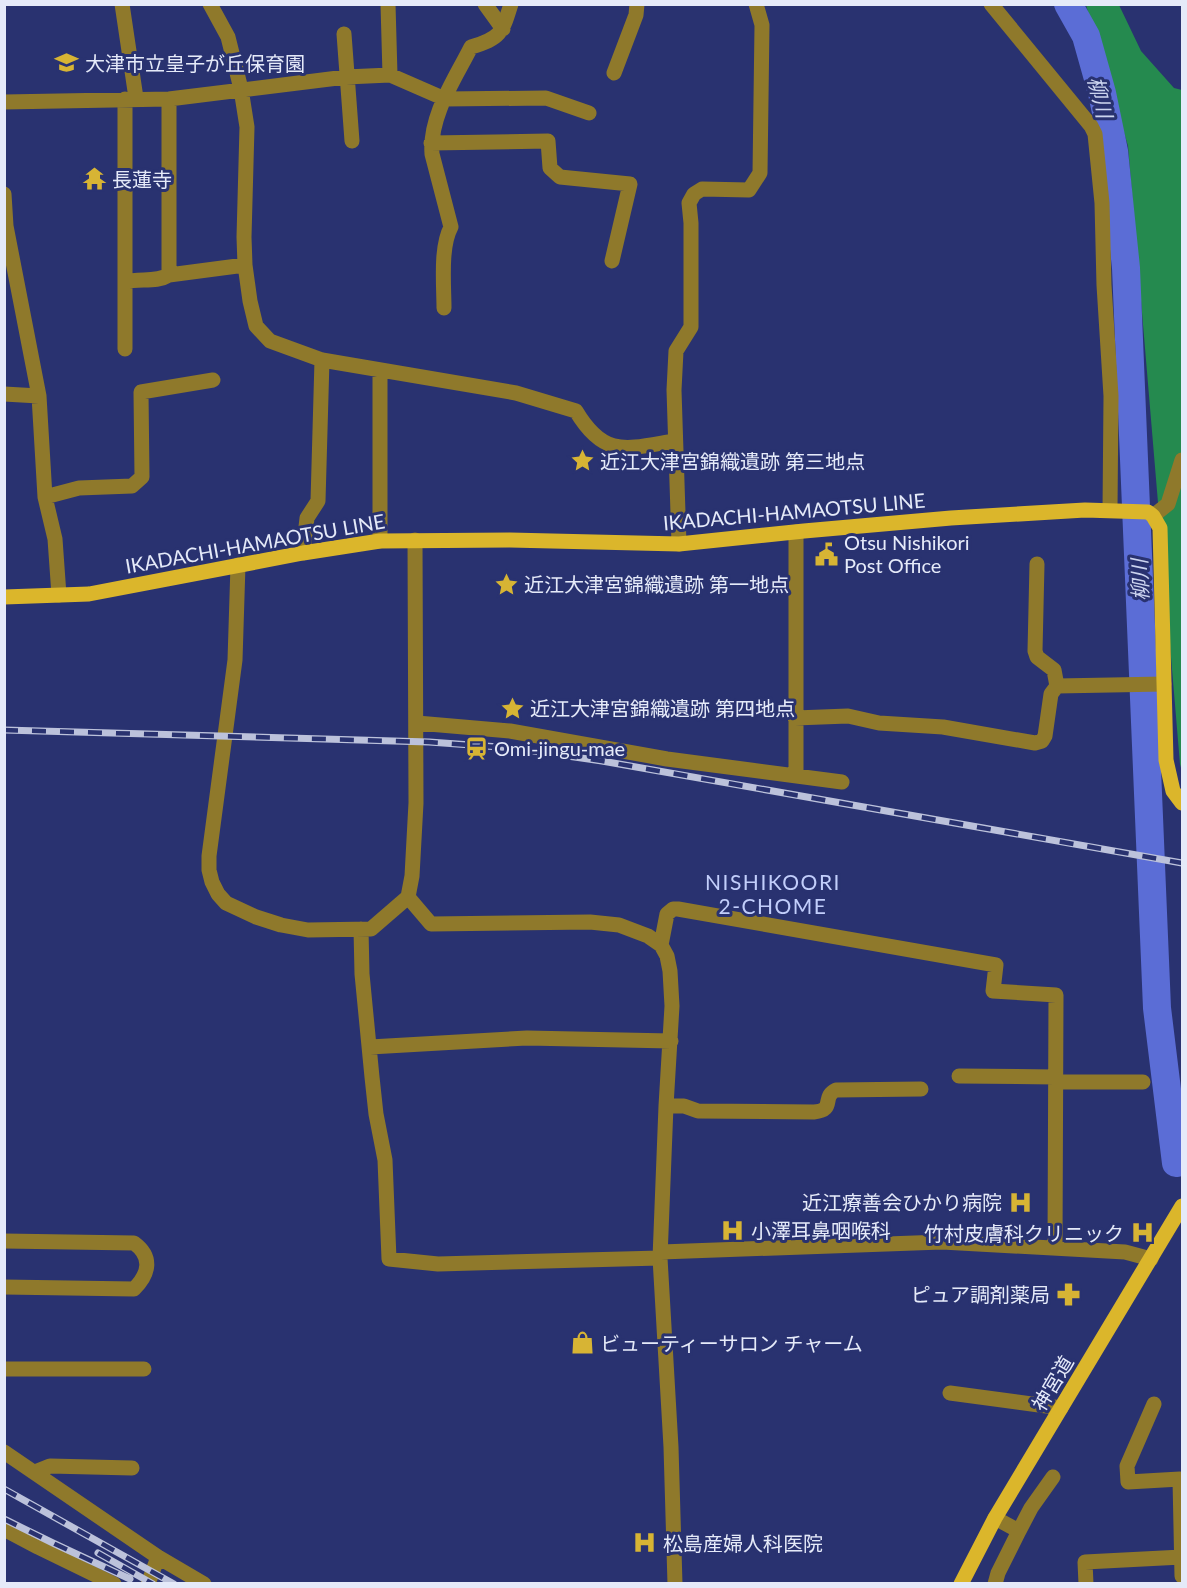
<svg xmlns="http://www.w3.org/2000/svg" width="1187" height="1588" viewBox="0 0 1187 1588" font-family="Lato,'Noto Sans JP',sans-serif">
<rect width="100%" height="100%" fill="#293270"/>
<path fill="#258a4f" d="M 1086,5 L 1119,5 L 1141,51 L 1174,88 L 1182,90 L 1182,772 L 1180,764 L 1128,146 Z"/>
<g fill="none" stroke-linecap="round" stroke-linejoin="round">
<path stroke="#5b6dd6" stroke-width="28" d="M 1068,4 L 1086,36 L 1102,93 L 1114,151 L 1126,268 L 1157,1008 L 1176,1163"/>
<path stroke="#8f792b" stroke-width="15" d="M 122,4 L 136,98
M 210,4 L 228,37 L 241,89 L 247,127 L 244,237 L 245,265 L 250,301 L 256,326 L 270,341 L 322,360 L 516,393 L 576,411 C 604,458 626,449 674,441
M 388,4 L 390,75
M 485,4 L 503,29
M 991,4 L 1091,126 L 1095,134 L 1102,203 L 1104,285 L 1111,396 L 1110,510
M 344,34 L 352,141
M 614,73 L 636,15 L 637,4
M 125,99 L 125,282 C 140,278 156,283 169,275 L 245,265
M 169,99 L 169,275
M 4,102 L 169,99 L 346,77 L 390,75 L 445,99 L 546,98 L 589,113
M 431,143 L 548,141 L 550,168 L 560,177 L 630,184 L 612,261
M 4,194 L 6,226 L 39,396 L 45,497 L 55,539 L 59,595
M 125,282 L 125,349
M 444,308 C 444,286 440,247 451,227 L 432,154 C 429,116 455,79 471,47 C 501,38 502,33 511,4
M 380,371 L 380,541
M 4,394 L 39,396
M 45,497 L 79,488 L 132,486 L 142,477 L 141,392 L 213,380
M 1153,516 L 1168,504 L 1182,460
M 679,544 L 674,390 L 676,351 L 691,327 L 691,223 L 689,203 L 694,194 L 702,189 L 749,190 L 760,173 L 762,25 L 756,4
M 303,553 L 307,518 L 318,501 L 322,360
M 1037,564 L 1035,651 L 1037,657 L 1054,670 L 1057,686
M 238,565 L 235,660 L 209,856 L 209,870 L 212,882 L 218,894 L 226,903 L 256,917 L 281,925 L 308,930 L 371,929 L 408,897 L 412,876 L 416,803 L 415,540
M 795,718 L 848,716 L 879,723 L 943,727 L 1035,743 L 1042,741 L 1045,736 L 1051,694 L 1057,686 L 1164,684
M 417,723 L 510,731 L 667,759 L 842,782
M 796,776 L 796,532
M 408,897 L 431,924 L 590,922 L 619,925 L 648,936 L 661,945 L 667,956 L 670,971 L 672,1006 L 666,1106 L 660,1258 L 671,1447 L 675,1584
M 361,929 L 362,974 L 372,1077 L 376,1114 L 385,1160 L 389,1259 L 438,1264 L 660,1258
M 661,945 L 667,914 L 673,909 L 678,909 L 996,965 L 993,991 L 1056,995 L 1055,1248
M 370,1047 L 527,1038 L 671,1041
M 959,1076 L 1055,1077
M 1056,1082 L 1143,1082
M 666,1106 L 684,1106 L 698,1111 L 814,1112 C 836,1110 821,1097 836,1090 L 921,1089
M 4,1241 L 134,1243 C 153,1257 149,1274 134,1289 L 4,1287
M 661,1252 L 942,1242 L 1125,1252 L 1151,1259
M 4,1369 L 144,1369
M 950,1393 L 1061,1408
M 1154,1404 L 1127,1466 L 1128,1482 L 1180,1479 L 1182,1576
M 4,1452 L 158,1557 L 204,1584
M 35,1472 L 50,1466 L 132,1468
M 995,1518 L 1019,1531 L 998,1573 L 995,1584
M 4,1529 L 38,1547 L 114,1584
M 1019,1531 L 1031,1508 L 1053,1477
M 148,1584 L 158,1557
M 1086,1584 L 1085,1562 L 1182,1557"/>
<path stroke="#dbb62b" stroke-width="15" d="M 4,597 L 89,594 L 303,553 L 380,541 L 510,540 L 679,544 L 804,531 L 951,518 L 1085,510 L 1148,512 L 1153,516 L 1160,528 L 1166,760 L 1173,791 L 1182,803
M 961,1584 L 995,1518 L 1182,1206"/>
<defs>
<path id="rail" d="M 4,730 L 429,742 L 512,748 L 602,761 L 1182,863
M 4,1489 L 174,1584
M 4,1519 L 55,1544 L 130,1579
M 98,1553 L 153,1584"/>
</defs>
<use href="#rail" stroke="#bcc2db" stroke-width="7"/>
<use href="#rail" stroke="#293270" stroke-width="4.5" stroke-dasharray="14" stroke-linecap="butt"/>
</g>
<defs>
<symbol id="school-bare" viewBox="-9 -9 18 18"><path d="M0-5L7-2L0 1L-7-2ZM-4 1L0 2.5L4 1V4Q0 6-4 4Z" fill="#d7b434" stroke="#293270" stroke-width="2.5" paint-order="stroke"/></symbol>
<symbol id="temple-bare" viewBox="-9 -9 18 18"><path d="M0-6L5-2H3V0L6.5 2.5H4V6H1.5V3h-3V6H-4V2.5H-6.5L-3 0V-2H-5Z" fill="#d7b434" stroke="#293270" stroke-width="2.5" paint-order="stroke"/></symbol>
<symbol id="sight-bare" viewBox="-9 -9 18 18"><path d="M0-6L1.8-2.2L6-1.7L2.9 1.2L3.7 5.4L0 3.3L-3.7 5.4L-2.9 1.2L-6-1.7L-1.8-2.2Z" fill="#d7b434" stroke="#293270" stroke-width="2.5" paint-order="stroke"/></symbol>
<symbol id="civic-bare" viewBox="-9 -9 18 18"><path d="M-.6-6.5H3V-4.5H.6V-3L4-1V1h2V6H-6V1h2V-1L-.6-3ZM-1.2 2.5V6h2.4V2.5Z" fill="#d7b434" stroke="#293270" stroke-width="2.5" paint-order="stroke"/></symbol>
<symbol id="station-bare" viewBox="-9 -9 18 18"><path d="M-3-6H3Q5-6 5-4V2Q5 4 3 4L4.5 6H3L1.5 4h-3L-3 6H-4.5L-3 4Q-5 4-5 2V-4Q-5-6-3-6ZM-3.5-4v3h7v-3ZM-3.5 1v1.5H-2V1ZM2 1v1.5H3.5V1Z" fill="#d7b434" stroke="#293270" stroke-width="2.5" paint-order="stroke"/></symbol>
<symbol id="hospital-bare" viewBox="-9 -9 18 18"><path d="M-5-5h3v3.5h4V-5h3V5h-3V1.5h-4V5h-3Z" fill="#d7b434" stroke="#293270" stroke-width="2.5" paint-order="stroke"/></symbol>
<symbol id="pharmacy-bare" viewBox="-9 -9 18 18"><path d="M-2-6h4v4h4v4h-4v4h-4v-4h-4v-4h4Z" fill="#d7b434" stroke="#293270" stroke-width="2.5" paint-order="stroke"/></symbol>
<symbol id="shop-bare" viewBox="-9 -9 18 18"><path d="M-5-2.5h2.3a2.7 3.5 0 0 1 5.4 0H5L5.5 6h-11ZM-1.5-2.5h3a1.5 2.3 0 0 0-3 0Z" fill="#d7b434" stroke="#293270" stroke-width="2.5" paint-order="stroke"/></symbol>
</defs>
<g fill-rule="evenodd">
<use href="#school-bare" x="50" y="46" width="33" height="33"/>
<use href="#temple-bare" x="78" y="162" width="33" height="33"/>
<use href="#sight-bare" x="566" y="444" width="33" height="33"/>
<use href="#civic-bare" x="810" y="538" width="33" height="33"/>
<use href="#sight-bare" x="490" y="568" width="33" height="33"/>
<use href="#sight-bare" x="496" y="692" width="33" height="33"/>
<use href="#station-bare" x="460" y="732" width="33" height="33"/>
<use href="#hospital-bare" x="1004" y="1186" width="33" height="33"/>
<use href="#hospital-bare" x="716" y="1214" width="33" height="33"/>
<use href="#hospital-bare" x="1126" y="1216" width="33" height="33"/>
<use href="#pharmacy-bare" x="1052" y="1278" width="33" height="33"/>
<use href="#shop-bare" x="566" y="1326" width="33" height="33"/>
<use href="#hospital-bare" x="628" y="1526" width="33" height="33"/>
</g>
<g text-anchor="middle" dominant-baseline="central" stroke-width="6" stroke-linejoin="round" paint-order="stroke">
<g font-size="20" fill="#e5eaf9" stroke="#293270" text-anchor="start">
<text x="85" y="63">大津市立皇子が丘保育園</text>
<text x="112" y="179">長蓮寺</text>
<text x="600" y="461">近江大津宮錦織遺跡 第三地点</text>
<text x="844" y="542">Otsu Nishikori<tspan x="844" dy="23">Post Office</tspan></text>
<text x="524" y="584">近江大津宮錦織遺跡 第一地点</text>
<text x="530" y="708">近江大津宮錦織遺跡 第四地点</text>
<text x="494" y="748">Omi-jingu-mae</text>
<text x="1002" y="1202" text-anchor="end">近江療善会ひかり病院</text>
<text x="751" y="1230">小澤耳鼻咽喉科</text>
<text x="1124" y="1233" text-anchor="end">竹村皮膚科クリニック</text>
<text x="1050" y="1294" text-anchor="end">ピュア調剤薬局</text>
<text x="600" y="1343">ビューティーサロン チャーム</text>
<text x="663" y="1543">松島産婦人科医院</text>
</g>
<g font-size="20" fill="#e5eaf9" stroke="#293270">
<text transform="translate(794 511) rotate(-5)">IKADACHI-HAMAOTSU LINE</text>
<text transform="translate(255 543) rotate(-10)">IKADACHI-HAMAOTSU LINE</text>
<text transform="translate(1052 1383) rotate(-59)">神宮道</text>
</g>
<g font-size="21" font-style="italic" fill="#ccd4ef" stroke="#293270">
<text transform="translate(1101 97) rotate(76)">柳川</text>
<text transform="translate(1139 580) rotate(-92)">柳川</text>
</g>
<g font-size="21" letter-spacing="1.5" fill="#c2cefb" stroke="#293270">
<text x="773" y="881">NISHIKOORI<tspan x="773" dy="24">2-CHOME</tspan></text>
</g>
</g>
<rect width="1187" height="1588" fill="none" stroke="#e5eaf9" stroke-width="12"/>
</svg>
